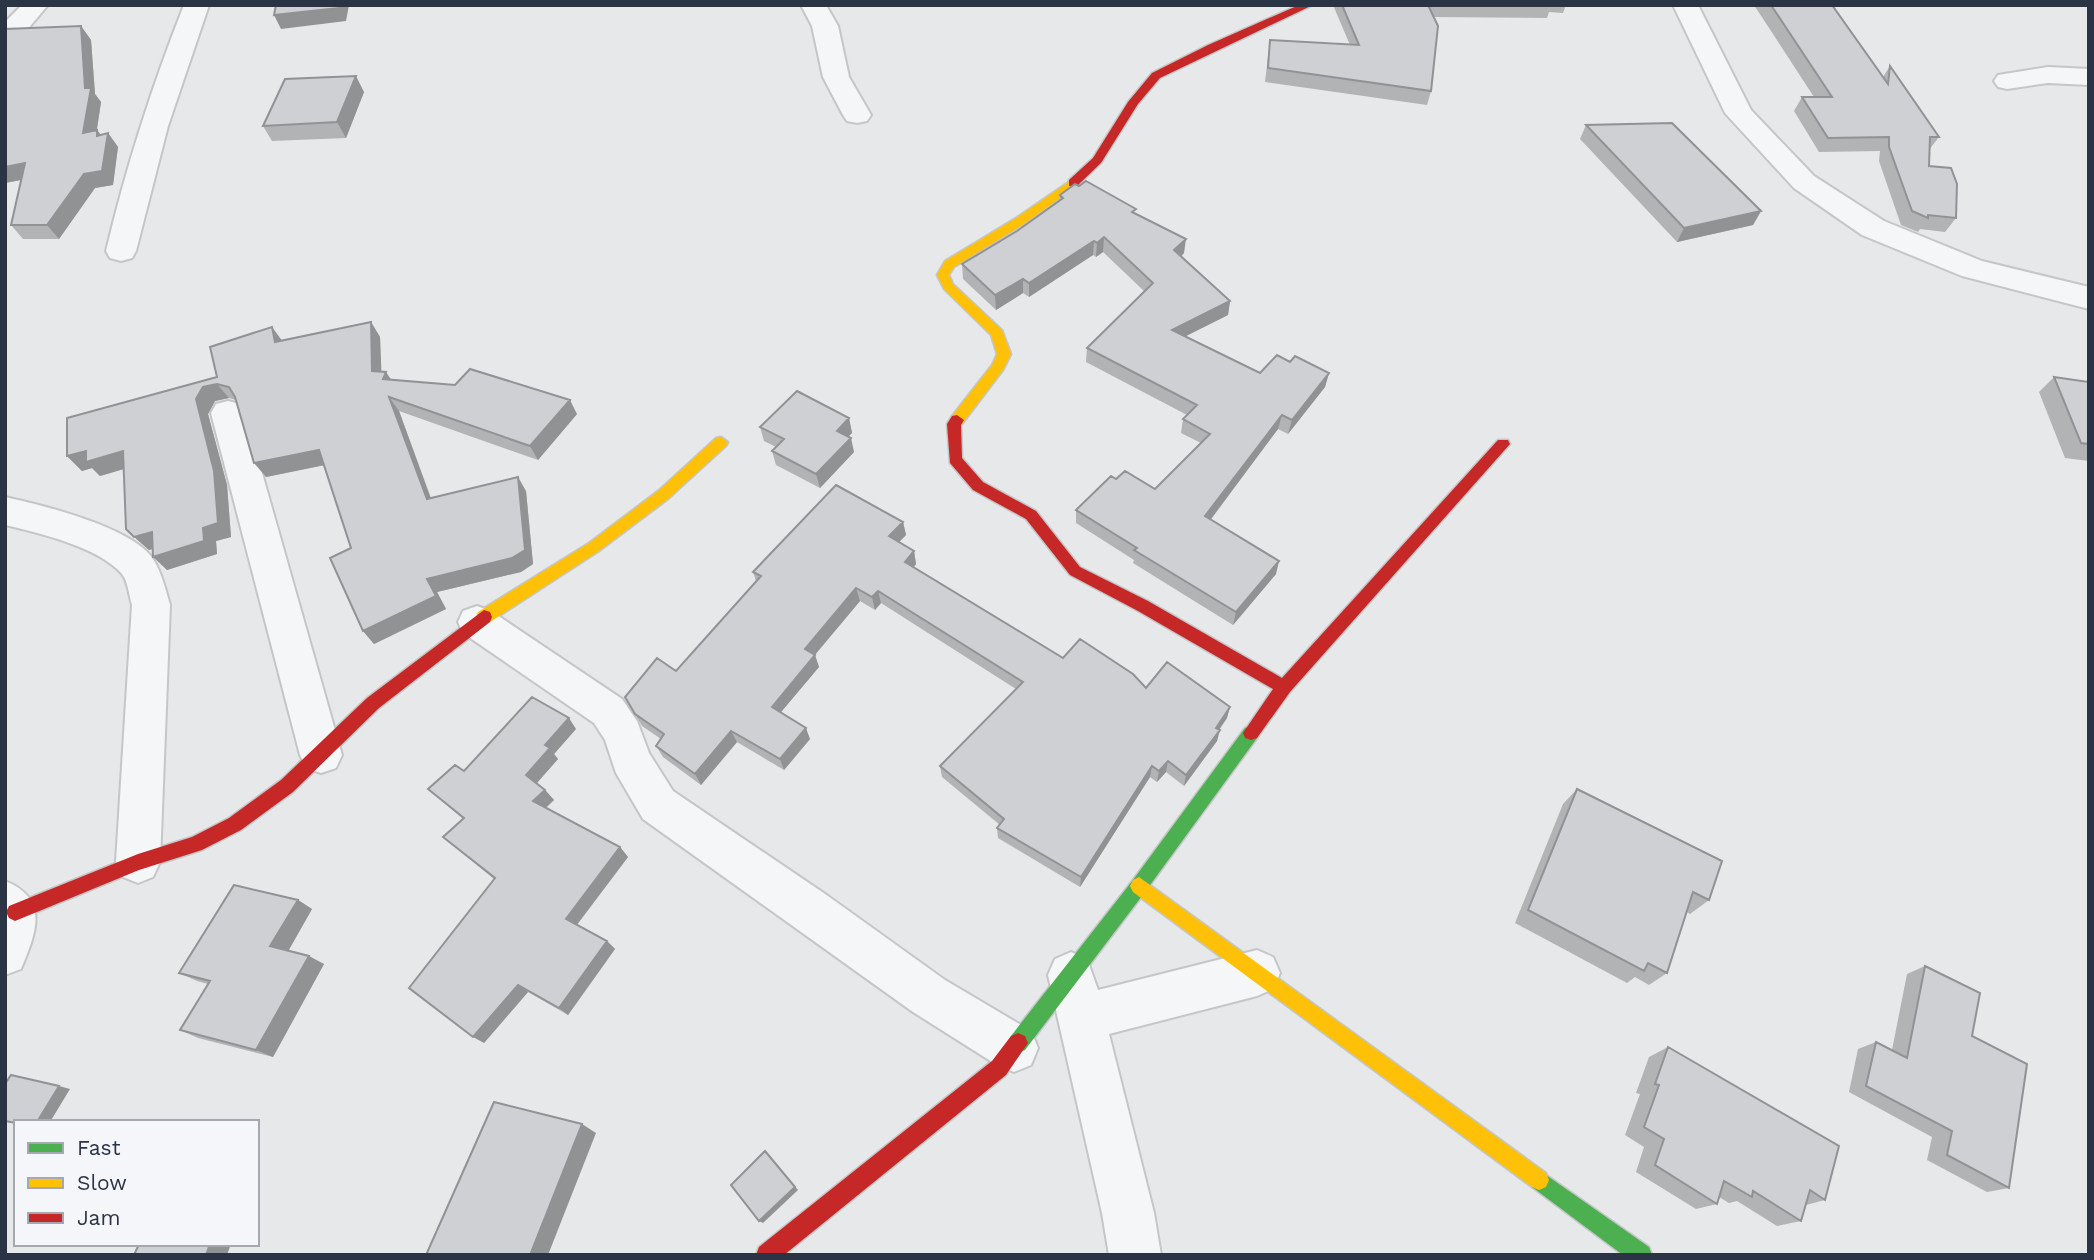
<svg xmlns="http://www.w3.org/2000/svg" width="2094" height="1260" viewBox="0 0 2094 1260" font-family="'Work Sans',sans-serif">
<rect width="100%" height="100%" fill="#e6e8ea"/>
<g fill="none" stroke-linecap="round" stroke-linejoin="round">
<defs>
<path id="street" d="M 22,5 L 48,5 L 26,31 L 5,41 L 5,22 Z
M 184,5 L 209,5 L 168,126 L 136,251 L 132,258 L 121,261 L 110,258 L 106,251 C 126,167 152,86 184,5 Z
M 801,5 L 826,5 L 838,26 L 849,77 L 871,115 L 867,121 L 857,123 L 847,121 L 843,115 L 823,77 L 812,26 Z
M 1673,5 L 1698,5 L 1751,110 L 1814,176 L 1884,221 L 1982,261 L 2089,287 L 2089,309 L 1962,276 L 1862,235 L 1794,188 L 1725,113 Z
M 2048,67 L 2089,69 L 2089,85 L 2048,83 L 2007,89 L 1998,87 L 1994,81 L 1998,75 Z
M 228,401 L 240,404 L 245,413 L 342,755 L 336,768 L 321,773 L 306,768 L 300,755 L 211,413 L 216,404 Z
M 5,497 C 42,505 126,526 150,555 C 161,569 165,588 170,605 L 160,862 L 153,877 L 138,883 L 123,877 L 116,862 L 132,605 C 129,596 128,581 122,574 C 99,547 39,533 5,525 Z
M 477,606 L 491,611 L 622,699 L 637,721 L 649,753 L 673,791 L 828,896 L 945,980 L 1031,1031 L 1038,1048 L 1031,1065 L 1014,1072 L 997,1065 L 913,1012 L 643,819 L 616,773 L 605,740 L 594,723 L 463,633 L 458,622 L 463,611 Z
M 5,881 C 50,899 36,933 21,969 L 5,975 Z
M 1257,950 L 1273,957 L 1280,973 L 1273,989 L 1257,996 L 1109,1034 L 1154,1213 L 1161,1255 L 1109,1255 L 1102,1213 L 1048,975 L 1055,959 L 1071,952 L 1087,959 L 1098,990 Z"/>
<path id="fast" d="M 1251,726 L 1257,728 L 1259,733 L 1257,738 L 1145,892 L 1025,1050 L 1018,1053 L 1011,1050 L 1008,1043 L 1011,1036 L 1133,880 L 1245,728 Z
M 1539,1170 L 1649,1247 L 1652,1255 L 1623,1255 L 1532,1187 L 1529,1180 L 1532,1173 Z"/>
<path id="slow" d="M 1073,179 L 1077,180 L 1077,186 L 1024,224 L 954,267 L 949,275 L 953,284 L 1002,330 L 1011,354 L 1003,370 L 962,424 L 952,424 L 950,420 L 952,416 L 992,365 L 997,354 L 991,335 L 944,289 L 937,275 L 945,261 L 1016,218 Z
M 721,437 L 728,442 L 726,446 L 668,499 L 599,551 L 490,622 L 478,622 L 476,617 L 478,612 L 589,543 L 658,491 L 716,438 Z
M 1139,877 L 1546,1173 L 1549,1180 L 1546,1187 L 1539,1190 L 1532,1187 L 1133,892 L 1130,886 L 1133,880 Z"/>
<path id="jam" d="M 1299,5 L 1313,5 L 1160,78 L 1138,104 L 1101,163 L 1077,186 L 1069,186 L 1069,180 L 1093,158 L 1128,102 L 1152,73 L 1208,45 Z
M 957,415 L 964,420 L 961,425 L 962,458 L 983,482 L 1036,511 L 1080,567 L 1148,601 L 1282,678 L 1498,440 L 1508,440 L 1510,444 L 1290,692 L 1257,738 L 1251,740 L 1245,738 L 1243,733 L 1273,689 L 1138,611 L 1070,575 L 1026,519 L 973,490 L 950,463 L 947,424 L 952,416 Z
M 484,610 L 490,612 L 492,617 L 490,622 L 379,708 L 293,792 L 241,830 L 202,850 L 139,870 L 15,921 L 9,918 L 6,912 L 9,906 L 138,854 L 192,837 L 229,818 L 281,780 L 367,698 Z
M 1018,1033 L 1025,1036 L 1028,1043 L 1006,1075 L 784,1255 L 756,1255 L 759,1247 L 992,1061 L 1011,1036 Z"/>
</defs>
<use href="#street" stroke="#c4c6c8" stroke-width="4"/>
<use href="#fast" stroke="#c4c6c8" stroke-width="3"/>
<use href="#slow" stroke="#c4c6c8" stroke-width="3"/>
<use href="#jam" stroke="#c4c6c8" stroke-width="3"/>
<use href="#street" fill="#f5f6f7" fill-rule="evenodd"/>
<use href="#fast" fill="#4caf50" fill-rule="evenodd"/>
<use href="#slow" fill="#ffc107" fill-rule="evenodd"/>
<use href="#jam" fill="#c62828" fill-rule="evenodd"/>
</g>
<path fill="#b1b3b5" d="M 1333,5 L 1566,5 L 1563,13 L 1549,12 L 1547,18 L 1433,17 L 1431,91 L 1427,105 L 1265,82 L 1270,40 L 1350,45 Z
M 1754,5 L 1832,5 L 1883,77 L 1890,66 L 1939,137 L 1929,150 L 1929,166 L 1956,218 L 1945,232 L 1920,229 L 1918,232 L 1901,225 L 1879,161 L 1880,151 L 1819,152 L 1794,111 L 1802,97 L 1814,97 Z
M 81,26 L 91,40 L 95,94 L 101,102 L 97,130 L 101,135 L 108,133 L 118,147 L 113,185 L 95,188 L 59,239 L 23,239 L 11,225 L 21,180 L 5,183 Z
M 364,92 L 346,138 L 272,141 L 263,126 Z
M 1586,125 L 1761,211 L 1753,225 L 1677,242 L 1580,139 Z
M 1060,195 L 1136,214 L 1184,253 L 1181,257 L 1230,301 L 1228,315 L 1186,336 L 1260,373 L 1290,362 L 1329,373 L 1325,387 L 1288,434 L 1278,429 L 1210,519 L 1276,574 L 1233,625 L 1133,563 L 1134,560 L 1076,523 L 1076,510 L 1116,479 L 1155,489 L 1201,443 L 1181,433 L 1183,419 L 1187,415 L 1086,362 L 1087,348 L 1144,291 L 1103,252 L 1096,257 L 1093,255 L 1029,297 L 1023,293 L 996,310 L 963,279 L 962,264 L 1017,231 L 1060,200 Z
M 371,322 L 380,337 L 381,372 L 391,380 L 577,414 L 538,460 L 399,411 L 431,498 L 526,491 L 533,564 L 521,572 L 437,592 L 446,609 L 374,644 L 363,631 L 351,548 L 324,465 L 266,477 L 236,400 L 229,398 L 215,401 L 208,414 L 227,485 L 231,537 L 216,541 L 217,554 L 167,570 L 152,549 L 149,550 L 126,529 L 124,469 L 100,476 L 92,468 L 82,471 L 67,456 L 217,377 L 281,340 Z
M 2054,377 L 2089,382 L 2089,461 L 2065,458 L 2039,392 Z
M 849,418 L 852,433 L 848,436 L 854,452 L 820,488 L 776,465 L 772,451 L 776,447 L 764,441 L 760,427 Z
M 903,522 L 906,535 L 899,542 L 914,551 L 916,564 L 914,567 L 1063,658 L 1146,688 L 1227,718 L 1219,730 L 1217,741 L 1184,786 L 1166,772 L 1157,782 L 1150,777 L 1080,887 L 998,838 L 997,828 L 1000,825 L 942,777 L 940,766 L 1016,689 L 881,603 L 875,610 L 860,601 L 815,655 L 819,667 L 781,712 L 810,739 L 784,770 L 737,742 L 701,785 L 663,757 L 656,746 L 661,739 L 642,726 L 625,697 L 676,671 L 756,581 L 753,572 Z
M 576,729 L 554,754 L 558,759 L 537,783 L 545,790 L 554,800 L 546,808 L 620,847 L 628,857 L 577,925 L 607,941 L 615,949 L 568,1015 L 528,992 L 484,1043 L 494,879 L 443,837 L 463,819 L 428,789 L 464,771 Z
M 1577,789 L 1709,900 L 1690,914 L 1687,912 L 1667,973 L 1649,985 L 1635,977 L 1627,983 L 1515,923 L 1563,804 Z
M 298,900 L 312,909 L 288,951 L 324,964 L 273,1057 L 198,1038 L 180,1030 L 208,984 L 197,981 L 179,973 Z
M 1925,966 L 1972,1036 L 2009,1188 L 1987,1192 L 1927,1160 L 1932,1137 L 1849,1092 L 1858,1049 L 1876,1042 L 1892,1050 L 1907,974 Z
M 1668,1047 L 1825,1200 L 1806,1205 L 1801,1221 L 1777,1226 L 1737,1201 L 1729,1203 L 1719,1197 L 1717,1204 L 1696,1209 L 1636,1172 L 1644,1147 L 1625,1135 L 1640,1094 L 1636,1093 L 1649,1057 Z"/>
<path fill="#909294" d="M 339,5 L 349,5 L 346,21 L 281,29 L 274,15 Z
M 81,26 L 91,40 L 95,94 L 101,102 L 94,147 L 83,133 L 85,88 Z
M 356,76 L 364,92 L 346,138 L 337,122 Z
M 97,130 L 106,142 L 108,133 L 118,147 L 113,185 L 95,188 L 59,239 L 47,225 L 84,174 L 97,136 Z
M 25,163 L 36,177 L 5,183 L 5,167 Z
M 1761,211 L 1753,225 L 1677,242 L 1684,228 Z
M 1104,237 L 1103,252 L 1096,257 L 1097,243 Z
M 1186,239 L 1184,253 L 1172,265 L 1174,250 Z
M 1094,241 L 1093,255 L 1029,297 L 1029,283 Z
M 1023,279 L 1023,293 L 996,310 L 995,295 Z
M 1230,301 L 1228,315 L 1170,344 L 1172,330 Z
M 371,322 L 380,337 L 382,386 L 372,371 Z
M 272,327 L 283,342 L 275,342 Z
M 386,372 L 396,387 L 383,379 Z
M 1329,373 L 1325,387 L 1288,434 L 1292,420 Z
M 217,384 L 229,398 L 215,401 L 208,414 L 227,485 L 231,537 L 216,541 L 217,554 L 167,570 L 153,557 L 203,528 L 196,399 L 203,387 Z
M 389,397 L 399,411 L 436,513 L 427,499 Z
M 570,400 L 577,414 L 538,460 L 530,446 Z
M 1282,415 L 1278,429 L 1203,530 L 1205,516 Z
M 849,418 L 852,433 L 840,445 L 837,431 Z
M 851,438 L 854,452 L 820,488 L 816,474 Z
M 319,450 L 330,464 L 266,477 L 254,463 Z
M 86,451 L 123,451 L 137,465 L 100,476 L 92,468 L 82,471 L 67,456 Z
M 518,477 L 526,491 L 533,564 L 521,572 L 437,592 L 446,609 L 374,644 L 363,631 L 427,579 Z
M 903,522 L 906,535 L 892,549 L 889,536 Z
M 152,532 L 166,545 L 149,550 L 134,537 Z
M 914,551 L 916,564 L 907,574 L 905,562 Z
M 1279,561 L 1276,574 L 1233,625 L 1236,612 Z
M 856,588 L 860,601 L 813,657 L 815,655 L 819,667 L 776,718 L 772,707 L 805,649 Z
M 878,591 L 881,603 L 875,610 L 872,597 Z
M 1230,707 L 1227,718 L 1214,737 L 1220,730 L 1217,741 L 1184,786 L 1186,775 Z
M 569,718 L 576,729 L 554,754 L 558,759 L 535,785 L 526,775 L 545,745 Z
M 806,728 L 810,739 L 784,770 L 780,759 Z
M 731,731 L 737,742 L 701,785 L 695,774 Z
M 1168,761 L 1166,772 L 1157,782 L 1159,771 Z
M 1152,766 L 1150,777 L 1080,887 L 1081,877 Z
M 545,790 L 554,800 L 542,811 L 533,801 Z
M 620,847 L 628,857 L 575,927 L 566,919 Z
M 298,900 L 312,909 L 286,955 L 270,946 Z
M 607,941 L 615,949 L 568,1015 L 559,1008 Z
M 309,956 L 324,964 L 273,1057 L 256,1050 Z
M 518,985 L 528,992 L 484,1043 L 473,1037 Z
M 59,1086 L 70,1089 L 50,1122 L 37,1122 Z
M 582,1124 L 596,1133 L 548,1255 L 530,1255 Z
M 765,1151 L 798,1190 L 763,1223 L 759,1221 Z
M 210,1244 L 231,1244 L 227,1255 L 206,1255 Z"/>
<path fill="#ced0d3" stroke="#909294" stroke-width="2" d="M 276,5 L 339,5 L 339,8 L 274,15 Z
M 1342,5 L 1428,5 L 1438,26 L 1431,91 L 1268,68 L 1270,40 L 1359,45 Z
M 1771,5 L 1832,5 L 1888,84 L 1890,66 L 1939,137 L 1930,137 L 1929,166 L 1951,168 L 1957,184 L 1956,218 L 1928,215 L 1928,218 L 1912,211 L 1889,147 L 1889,137 L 1828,138 L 1802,97 L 1832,97 Z
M 81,26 L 85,88 L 91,88 L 83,133 L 97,130 L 97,136 L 108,133 L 102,171 L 84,174 L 47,225 L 11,225 L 25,163 L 5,167 L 5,29 Z
M 356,76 L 337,122 L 263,126 L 285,79 Z
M 1672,123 L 1761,211 L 1684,228 L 1586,125 Z
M 1086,181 L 1136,209 L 1132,212 L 1186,239 L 1174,250 L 1230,301 L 1172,330 L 1260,373 L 1277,355 L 1290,362 L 1295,356 L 1329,373 L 1292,420 L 1282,415 L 1205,516 L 1279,561 L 1236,612 L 1134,550 L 1137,548 L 1076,510 L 1111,476 L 1116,479 L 1125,471 L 1155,489 L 1210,434 L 1183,419 L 1197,405 L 1087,348 L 1153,283 L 1104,237 L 1097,243 L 1094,241 L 1029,283 L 1023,279 L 995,295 L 962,264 L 1017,231 L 1063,198 L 1060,195 L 1075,184 L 1079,186 Z
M 371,322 L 372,371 L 386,372 L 383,379 L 455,385 L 470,369 L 570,400 L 530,446 L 389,397 L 427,499 L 518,477 L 525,550 L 512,558 L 427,579 L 436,596 L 363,631 L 330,558 L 351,548 L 319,450 L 254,463 L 235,397 L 229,387 L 217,384 L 203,387 L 196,399 L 214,471 L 218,523 L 203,528 L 204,541 L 153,557 L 152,532 L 134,537 L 126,529 L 123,451 L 86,462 L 86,451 L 67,456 L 67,418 L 217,377 L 210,347 L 272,327 L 275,342 Z
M 2054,377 L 2089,382 L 2089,444 L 2081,443 Z
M 797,391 L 849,418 L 837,431 L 851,438 L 816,474 L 772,451 L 784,439 L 760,427 Z
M 836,485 L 903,522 L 889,536 L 914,551 L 905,562 L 1063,658 L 1080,639 L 1133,674 L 1146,688 L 1167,662 L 1230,707 L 1216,728 L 1220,730 L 1186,775 L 1168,761 L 1159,771 L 1152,766 L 1081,877 L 997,828 L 1004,819 L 940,766 L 1023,682 L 878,591 L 872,597 L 856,588 L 805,649 L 815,655 L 772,707 L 806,728 L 780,759 L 731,731 L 695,774 L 656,746 L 664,734 L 635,714 L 625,697 L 657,658 L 676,671 L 761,576 L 753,572 Z
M 532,697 L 569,718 L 545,745 L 550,748 L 526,775 L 545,790 L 533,801 L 620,847 L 566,919 L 607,941 L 559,1008 L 518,985 L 473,1037 L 409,988 L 495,878 L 443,837 L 464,818 L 428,789 L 455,765 L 464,771 Z
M 1577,789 L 1722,861 L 1709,900 L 1693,892 L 1667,973 L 1648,963 L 1644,971 L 1528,910 Z
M 234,885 L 298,900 L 270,946 L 309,956 L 256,1050 L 180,1030 L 210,981 L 179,973 Z
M 1925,966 L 1980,993 L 1972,1036 L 2027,1064 L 2009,1188 L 1947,1155 L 1952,1131 L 1866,1086 L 1876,1042 L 1907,1058 Z
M 1668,1047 L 1839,1146 L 1825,1200 L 1810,1190 L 1801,1221 L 1753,1191 L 1752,1197 L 1724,1181 L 1717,1204 L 1655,1165 L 1664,1139 L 1644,1127 L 1659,1085 L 1655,1084 Z
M 11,1075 L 59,1086 L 37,1122 L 16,1122 L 16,1123 L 5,1121 L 5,1084 Z
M 494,1102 L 582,1124 L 530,1255 L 426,1255 Z
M 765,1151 L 795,1187 L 759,1221 L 731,1185 Z
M 139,1244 L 210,1244 L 206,1255 L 134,1255 Z"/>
<rect width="2094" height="1260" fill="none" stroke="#2b3445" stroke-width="14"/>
<rect x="14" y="1120" width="245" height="126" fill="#f4f6f9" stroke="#a4a8b1" stroke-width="2"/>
<rect x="28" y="1143" width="35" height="10" fill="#4caf50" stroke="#a4a8b1" stroke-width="2"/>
<text x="77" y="1155" font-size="21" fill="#2b3445">Fast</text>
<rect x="28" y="1178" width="35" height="10" fill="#ffc107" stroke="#a4a8b1" stroke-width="2"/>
<text x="77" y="1190" font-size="21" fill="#2b3445">Slow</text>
<rect x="28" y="1213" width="35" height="10" fill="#c62828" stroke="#a4a8b1" stroke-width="2"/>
<text x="77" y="1225" font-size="21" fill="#2b3445">Jam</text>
</svg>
